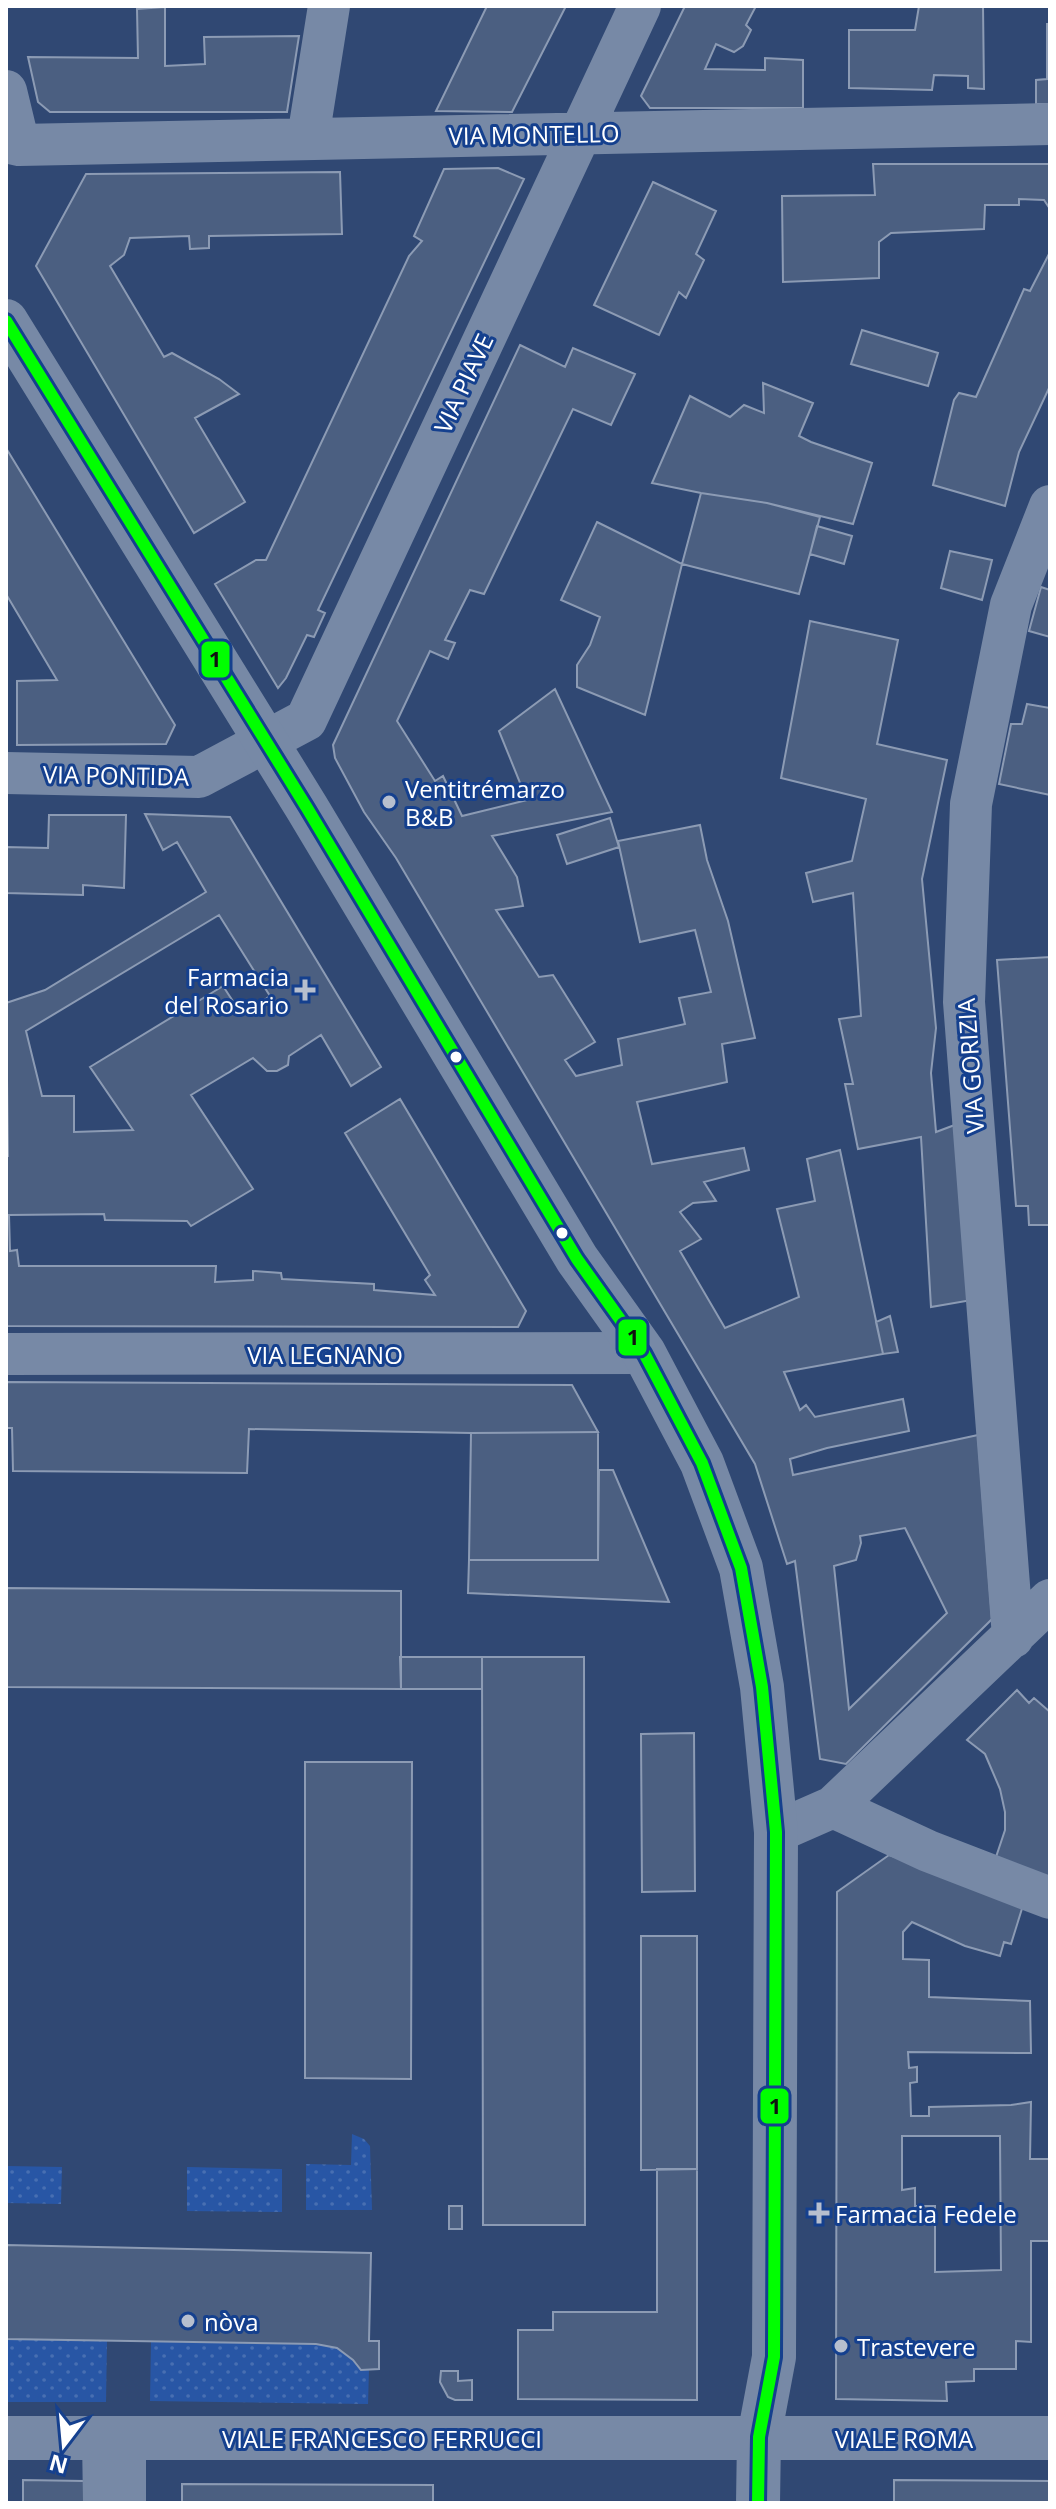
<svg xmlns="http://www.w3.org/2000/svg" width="1056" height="2509" viewBox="0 0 1056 2509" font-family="'Open Sans',sans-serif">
<defs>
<pattern id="grass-dots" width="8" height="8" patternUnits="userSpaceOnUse" patternTransform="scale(2)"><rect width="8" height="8" fill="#2856a5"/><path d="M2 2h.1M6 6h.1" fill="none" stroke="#486fb2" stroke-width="1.8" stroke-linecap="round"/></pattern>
</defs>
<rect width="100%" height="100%" fill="#304873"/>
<path fill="url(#grass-dots)" d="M 352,2134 L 364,2139 L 370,2146 L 372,2210 L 306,2210 L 306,2164 L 351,2165 Z
M 6,2166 L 62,2167 L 61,2204 L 6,2203 Z
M 187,2167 L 282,2169 L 282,2212 L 187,2211 Z
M 6,2339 L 107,2340 L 106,2402 L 6,2402 Z
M 151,2341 L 316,2344 L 337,2348 L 369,2369 L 368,2404 L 150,2401 Z"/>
<path fill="#4b5f81" stroke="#8c9bb4" stroke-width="2" fill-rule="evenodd" d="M 487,6 L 566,6 L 512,112 L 436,111 Z
M 685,6 L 756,6 L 746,25 L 751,30 L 743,46 L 734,52 L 716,44 L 705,69 L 765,70 L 765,58 L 803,60 L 803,108 L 650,108 L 641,96 Z
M 919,6 L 983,6 L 984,89 L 968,88 L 968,76 L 934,75 L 932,90 L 849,88 L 849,30 L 915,30 Z
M 165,7 L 165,66 L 205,64 L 204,37 L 299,36 L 287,112 L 50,112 L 38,102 L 28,57 L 138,58 L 137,9 Z
M 1047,24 L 1050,24 L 1050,104 L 1036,104 L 1036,80 L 1047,79 Z
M 873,164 L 1050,164 L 1050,209 L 1044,200 L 1019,199 L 1019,205 L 985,205 L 984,229 L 891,233 L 879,242 L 879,278 L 783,282 L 782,196 L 875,195 Z
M 498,168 L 524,179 L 318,610 L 325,613 L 314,637 L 307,635 L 286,678 L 278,688 L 215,584 L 256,560 L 266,560 L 409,256 L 422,241 L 414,236 L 444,169 Z
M 340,172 L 342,234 L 209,236 L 209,248 L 190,249 L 189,236 L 130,238 L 124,255 L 110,266 L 164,357 L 172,353 L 219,379 L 239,394 L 195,418 L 245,502 L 194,533 L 36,266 L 86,174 Z
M 653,182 L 716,211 L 696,254 L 704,260 L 686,298 L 679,292 L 659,335 L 594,305 Z
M 1050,252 L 1050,386 L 1019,452 L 1005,506 L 933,485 L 954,400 L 959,393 L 976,397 L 1024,289 L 1030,291 Z
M 862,330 L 938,353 L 928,386 L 851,364 Z
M 520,345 L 565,367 L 573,348 L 635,374 L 611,425 L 573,409 L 484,594 L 470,590 L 445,640 L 455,643 L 448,659 L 430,651 L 397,721 L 435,781 L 443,776 L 462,816 L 527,800 L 499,731 L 555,689 L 612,812 L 492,836 L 517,877 L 523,906 L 496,910 L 539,977 L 553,975 L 595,1042 L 565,1060 L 576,1076 L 622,1065 L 618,1039 L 685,1024 L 679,998 L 711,992 L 695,930 L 640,942 L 618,841 L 700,825 L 707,860 L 728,921 L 755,1038 L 722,1044 L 727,1082 L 637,1102 L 652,1164 L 744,1148 L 749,1170 L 704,1182 L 716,1201 L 693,1203 L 680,1212 L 701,1239 L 680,1251 L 725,1328 L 799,1297 L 777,1209 L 815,1201 L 807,1159 L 840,1150 L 883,1354 L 784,1372 L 800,1410 L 806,1405 L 815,1417 L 903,1399 L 909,1431 L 827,1448 L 790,1459 L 793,1475 L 978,1435 L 992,1619 L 846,1764 L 820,1759 L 795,1561 L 787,1564 L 755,1464 L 396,858 L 364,812 L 335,758 L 333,745 ZM 905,1528 L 947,1613 L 849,1709 L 834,1566 L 856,1560 L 861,1543 L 860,1536 Z
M 763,383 L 813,403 L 799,436 L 811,442 L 872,463 L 853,524 L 767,503 L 701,493 L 652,483 L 690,396 L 730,417 L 744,405 L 764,413 Z
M 6,448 L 175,725 L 166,744 L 17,745 L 17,681 L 57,680 L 6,594 Z
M 701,493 L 767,503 L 820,517 L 799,594 L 682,564 Z
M 597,522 L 682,564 L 645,715 L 577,687 L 577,665 L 590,645 L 600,617 L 561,600 Z
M 817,526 L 852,536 L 844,564 L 810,554 Z
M 950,551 L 992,560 L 982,600 L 941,588 Z
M 1041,587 L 1050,590 L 1050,637 L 1029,631 Z
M 810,621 L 898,640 L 877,744 L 947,760 L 922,879 L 936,1028 L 931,1073 L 936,1132 L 960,1123 L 972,1300 L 931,1307 L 921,1137 L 858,1149 L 845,1084 L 853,1084 L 839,1019 L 861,1016 L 853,893 L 813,902 L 806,873 L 852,861 L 866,799 L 781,778 Z
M 1027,704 L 1050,708 L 1050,795 L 999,784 L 1011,724 L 1022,724 Z
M 145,814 L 230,817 L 381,1067 L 351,1086 L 321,1035 L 289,1056 L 288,1065 L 277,1071 L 267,1071 L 253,1058 L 191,1095 L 253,1189 L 191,1226 L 187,1221 L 105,1220 L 104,1214 L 9,1215 L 10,1251 L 17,1250 L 19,1266 L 216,1266 L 215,1282 L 253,1280 L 253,1271 L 281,1273 L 282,1279 L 374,1284 L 374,1290 L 435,1295 L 425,1280 L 430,1275 L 345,1133 L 400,1099 L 526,1311 L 518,1327 L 6,1326 L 6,1156 L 8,1156 L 6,1003 L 45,990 L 206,892 L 177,842 L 163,850 ZM 219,915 L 270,996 L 242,1015 L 223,986 L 90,1067 L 133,1130 L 74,1132 L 74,1096 L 42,1096 L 26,1031 Z
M 49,815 L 126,815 L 124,888 L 83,885 L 83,895 L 6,893 L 6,847 L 48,848 Z
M 610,818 L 619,847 L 567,864 L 557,835 Z
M 1050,957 L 1050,1225 L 1029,1225 L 1028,1206 L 1016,1206 L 997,960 Z
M 890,1316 L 898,1352 L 883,1354 L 876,1322 Z
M 6,1382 L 572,1385 L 598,1432 L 471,1433 L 249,1429 L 247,1473 L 13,1471 L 12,1428 L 6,1428 Z
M 598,1432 L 598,1560 L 469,1560 L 471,1433 Z
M 599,1470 L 613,1470 L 669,1602 L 468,1593 L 469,1560 L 598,1560 Z
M 6,1588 L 401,1591 L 401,1689 L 6,1687 Z
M 400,1657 L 482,1657 L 482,1689 L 401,1689 Z
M 482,1657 L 584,1657 L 585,2225 L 483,2225 Z
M 1017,1690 L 1029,1703 L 1034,1698 L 1050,1712 L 1050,1879 L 994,1863 L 1005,1830 L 1005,1812 L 1000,1789 L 985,1754 L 967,1740 Z
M 694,1733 L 695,1891 L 642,1892 L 641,1734 Z
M 305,1762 L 412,1762 L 411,2079 L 305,2078 Z
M 889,1855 L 1025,1899 L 1011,1944 L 1004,1942 L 1000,1956 L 965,1946 L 912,1922 L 903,1932 L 903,1959 L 929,1960 L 929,1997 L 1030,2001 L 1031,2053 L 908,2052 L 909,2068 L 917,2067 L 917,2082 L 910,2083 L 911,2116 L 929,2116 L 929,2107 L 1011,2105 L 1031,2102 L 1030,2159 L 1050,2159 L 1050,2241 L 1031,2241 L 1031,2342 L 1016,2341 L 1016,2369 L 974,2369 L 974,2381 L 946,2382 L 947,2401 L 836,2399 L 837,1892 ZM 902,2136 L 1000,2136 L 1001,2270 L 935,2272 L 935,2206 L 915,2206 L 915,2188 L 902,2190 Z
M 641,1936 L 697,1936 L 697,2169 L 641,2170 Z
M 657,2169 L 697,2169 L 697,2400 L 518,2399 L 518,2330 L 553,2330 L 553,2312 L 657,2312 Z
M 449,2206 L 462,2206 L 462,2229 L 449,2229 Z
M 6,2245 L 371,2253 L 369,2341 L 379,2341 L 379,2369 L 361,2370 L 353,2360 L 337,2348 L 316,2344 L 6,2339 Z
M 441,2371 L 458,2371 L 458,2381 L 472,2380 L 472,2400 L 455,2400 L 448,2397 L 440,2382 Z
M 23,2480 L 84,2481 L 85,2503 L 23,2503 Z
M 894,2480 L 1050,2481 L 1050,2503 L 894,2503 Z
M 182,2484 L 433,2485 L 433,2503 L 182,2503 Z"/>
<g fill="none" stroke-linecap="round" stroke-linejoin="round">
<path stroke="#7789a6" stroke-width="22" d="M 93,2438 L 94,2503"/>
<path stroke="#7789a6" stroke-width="42" d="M 6,91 L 19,145
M 308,138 L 329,6
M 6,142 L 19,145 L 1050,124
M 6,773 L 199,777 L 306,720 L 640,6
M 6,1354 L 644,1353
M 1013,1637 L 964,1002 L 971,804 L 1011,605 L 1050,506
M 833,1807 L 928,1851 L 1050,1898
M 776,1832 L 833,1807 L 1050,1600
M 125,2503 L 125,2438"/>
<path stroke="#7789a6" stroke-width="44" d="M 6,321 L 307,808 L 577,1259 L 644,1353 L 702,1463 L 741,1568 L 762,1687 L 776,1832 L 774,2357 L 759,2437 L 758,2503
M 6,2438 L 1050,2438"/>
<defs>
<path id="bus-1" d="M 6,321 L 307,808 L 577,1259 L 644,1353 L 702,1463 L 741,1568 L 762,1687 L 776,1832 L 774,2357 L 759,2437 L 758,2503"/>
</defs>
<use href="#bus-1" stroke="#15408e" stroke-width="18"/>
<use href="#bus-1" stroke="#0f0" stroke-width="12"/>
</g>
<g fill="#b7bfce" stroke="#15408e" stroke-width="3">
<circle cx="389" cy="802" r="8"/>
<path d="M301 978h8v8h8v8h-8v8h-8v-8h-8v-8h8z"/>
<path d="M815 2201h8v8h8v8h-8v8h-8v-8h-8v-8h8z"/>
<circle cx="188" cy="2321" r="8"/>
<circle cx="841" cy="2346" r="8"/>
</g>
<g fill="#fff" stroke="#15408e" stroke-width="3">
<circle cx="456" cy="1057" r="7"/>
<circle cx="562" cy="1233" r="7"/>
</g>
<g text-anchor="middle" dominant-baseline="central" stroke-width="6" stroke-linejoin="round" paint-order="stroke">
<g font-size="24" fill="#fff" stroke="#15408e">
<text transform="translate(534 134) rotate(-1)">VIA MONTELLO</text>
<text transform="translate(463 383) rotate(-65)">VIA PIAVE</text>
<text transform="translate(116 775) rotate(1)">VIA PONTIDA</text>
<text transform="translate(970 1066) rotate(-94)">VIA GORIZIA</text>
<text x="325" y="1354">VIA LEGNANO</text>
<text x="382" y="2438">VIALE FRANCESCO FERRUCCI</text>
<text x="904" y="2438">VIALE ROMA</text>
</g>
<g font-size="24" fill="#fff" stroke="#15408e" text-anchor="start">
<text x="405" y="788">Ventitrémarzo<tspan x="405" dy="28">B&amp;B</tspan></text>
<text x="289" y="976" text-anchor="end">Farmacia<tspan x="289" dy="28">del Rosario</tspan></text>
<text x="835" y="2213">Farmacia Fedele</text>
<text x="204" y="2321">nòva</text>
<text x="857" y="2346">Trastevere</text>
</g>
</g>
<g stroke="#15408e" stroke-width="3">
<rect x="200" y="640" width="31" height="39" rx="8" fill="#0f0"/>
<rect x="617" y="1318" width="31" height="39" rx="8" fill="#0f0"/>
<rect x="759" y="2087" width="31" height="38" rx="8" fill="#0f0"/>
</g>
<g font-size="22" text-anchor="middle" font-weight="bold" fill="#111">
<text x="215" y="667">1</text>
<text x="633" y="1345">1</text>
<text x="775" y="2114">1</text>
</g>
<rect width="1056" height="2509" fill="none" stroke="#ffffff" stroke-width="16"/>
<g transform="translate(64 2445) rotate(196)" stroke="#15408e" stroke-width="6" paint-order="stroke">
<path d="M0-6L14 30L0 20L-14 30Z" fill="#ffffff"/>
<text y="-12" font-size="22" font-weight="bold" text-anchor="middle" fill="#ffffff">N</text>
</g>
</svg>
